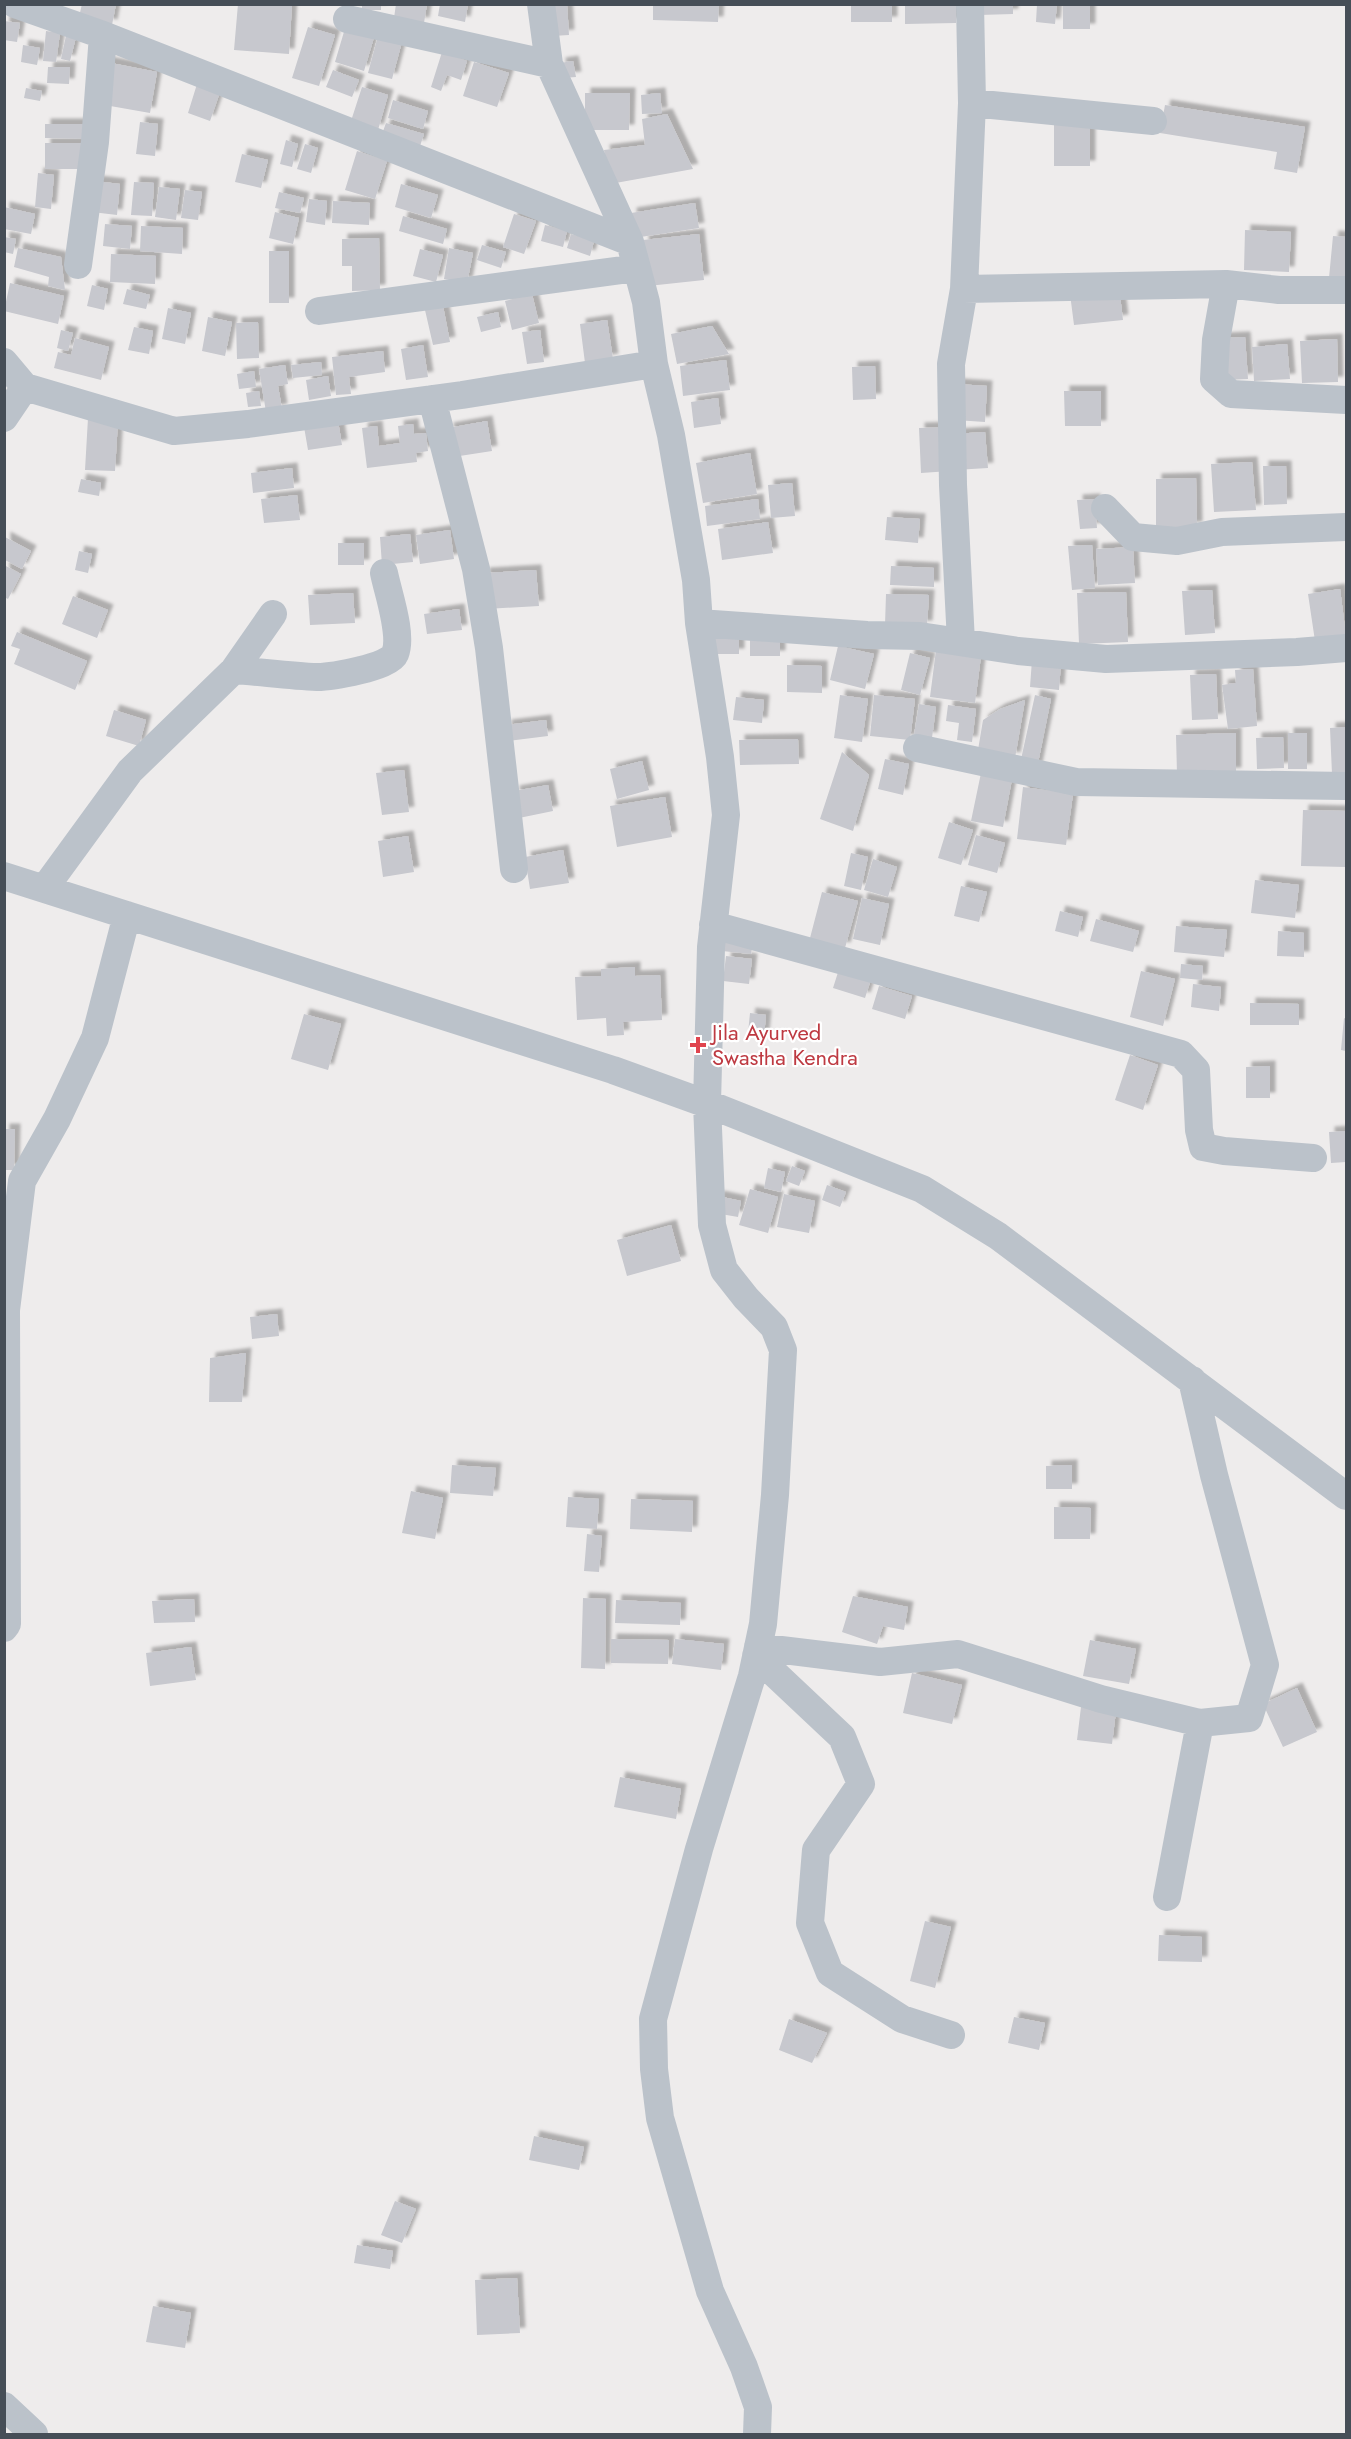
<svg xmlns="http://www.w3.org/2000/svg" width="1351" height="2439" viewBox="0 0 1351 2439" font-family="Jost,sans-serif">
<defs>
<filter id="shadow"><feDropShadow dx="5.5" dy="-5.5" stdDeviation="1.5" flood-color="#0004"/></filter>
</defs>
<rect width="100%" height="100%" fill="#eeecec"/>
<path fill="#c7c8ce" filter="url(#shadow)" d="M 82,4 L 116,4 L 112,25 L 79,17 Z
M 238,4 L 292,4 L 289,54 L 234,50 Z
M 362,4 L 381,4 L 381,10 L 362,10 Z
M 396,4 L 427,4 L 424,23 L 394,18 Z
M 440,4 L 468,4 L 465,22 L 438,16 Z
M 550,4 L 567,4 L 569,35 L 552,36 Z
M 653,4 L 719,4 L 718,22 L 653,20 Z
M 905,4 L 956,4 L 956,23 L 905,24 Z
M 978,4 L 1013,4 L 1013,14 L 979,15 Z
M 1037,4 L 1057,4 L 1055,24 L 1036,22 Z
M 1063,4 L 1090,4 L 1090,29 L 1063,29 Z
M 851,5 L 892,5 L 892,22 L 851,22 Z
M 4,21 L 20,23 L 17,42 L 4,40 Z
M 346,25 L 375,34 L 364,71 L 335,62 Z
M 308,27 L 335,35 L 319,86 L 292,78 Z
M 46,31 L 60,33 L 56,62 L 43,61 Z
M 67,31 L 77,33 L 70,61 L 61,59 Z
M 379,32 L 403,38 L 392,79 L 368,73 Z
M 23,45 L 40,48 L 37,65 L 21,62 Z
M 442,52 L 467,61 L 461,80 L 447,75 L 441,91 L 431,87 Z
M 573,61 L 576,77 L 562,78 L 560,63 Z
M 106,62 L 157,72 L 150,113 L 99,104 Z
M 474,62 L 509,73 L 497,107 L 463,96 Z
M 48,67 L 70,67 L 69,84 L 47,83 Z
M 333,70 L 359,80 L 352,97 L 326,87 Z
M 197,84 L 220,92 L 210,121 L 188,113 Z
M 362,87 L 388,95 L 378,130 L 351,121 Z
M 26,88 L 42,91 L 40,101 L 24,98 Z
M 585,93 L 630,93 L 629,130 L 585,130 Z
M 660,93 L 662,113 L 642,114 L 641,95 Z
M 393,100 L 428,111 L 423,129 L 388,118 Z
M 1165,105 L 1305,127 L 1297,173 L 1274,169 L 1277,152 L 1160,133 Z
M 667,114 L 693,169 L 610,184 L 604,150 L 645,145 L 642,119 Z
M 140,122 L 158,124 L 155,156 L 136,154 Z
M 1054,122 L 1090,123 L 1090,166 L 1054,166 Z
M 386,123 L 424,134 L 420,146 L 382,134 Z
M 45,124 L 89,124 L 89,139 L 45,138 Z
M 286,140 L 298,144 L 292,167 L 280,164 Z
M 45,143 L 82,143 L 82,169 L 45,169 Z
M 305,144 L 318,148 L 311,173 L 297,169 Z
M 357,151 L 387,161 L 375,199 L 345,190 Z
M 242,154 L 268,160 L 261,188 L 235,182 Z
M 38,173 L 54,175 L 51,209 L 35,207 Z
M 95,181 L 120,184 L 117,215 L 92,212 Z
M 134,182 L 154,183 L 152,216 L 131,215 Z
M 401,184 L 438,195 L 431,218 L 395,207 Z
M 159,187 L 180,189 L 176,220 L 155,217 Z
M 185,190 L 202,192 L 198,220 L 181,218 Z
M 279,192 L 304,198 L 300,213 L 275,208 Z
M 309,199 L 327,201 L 325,225 L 306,222 Z
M 333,201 L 370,203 L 369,225 L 332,223 Z
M 695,203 L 699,228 L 634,238 L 631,213 Z
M 4,207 L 35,214 L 31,234 L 4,229 Z
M 275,212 L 299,218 L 293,244 L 269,238 Z
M 514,214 L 536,221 L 524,254 L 503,247 Z
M 403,216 L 447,229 L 443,244 L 399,231 Z
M 105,224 L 132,226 L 130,249 L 103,246 Z
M 545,225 L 567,231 L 563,247 L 541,241 Z
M 141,226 L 183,228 L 182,254 L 140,251 Z
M 1245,230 L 1291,232 L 1289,272 L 1244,270 Z
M 571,234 L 594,241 L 590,256 L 567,248 Z
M 699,234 L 704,280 L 648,286 L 643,240 Z
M 1333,236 L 1346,237 L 1346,279 L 1329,278 Z
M 4,237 L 16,239 L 13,254 L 4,252 Z
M 379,238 L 380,290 L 352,291 L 352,266 L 342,266 L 342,239 Z
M 482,245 L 506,252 L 501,268 L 477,260 Z
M 18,248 L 61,257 L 65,290 L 48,286 L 49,277 L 14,267 Z
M 449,248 L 473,253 L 467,283 L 444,279 Z
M 420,249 L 443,255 L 436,282 L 413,276 Z
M 269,251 L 289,251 L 289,303 L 269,303 Z
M 111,254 L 156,256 L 155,284 L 110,282 Z
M 10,283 L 64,296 L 58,324 L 4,311 Z
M 92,285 L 108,289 L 104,310 L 87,306 Z
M 1119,288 L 1123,320 L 1074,325 L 1070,294 Z
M 127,289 L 150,295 L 146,309 L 123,304 Z
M 532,294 L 539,323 L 512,330 L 505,301 Z
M 443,306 L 450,342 L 433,345 L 425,310 Z
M 168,308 L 191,313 L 185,344 L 162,339 Z
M 498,312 L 501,327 L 481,332 L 477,317 Z
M 208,317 L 232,322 L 225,356 L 202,351 Z
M 607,320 L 613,359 L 585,363 L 580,324 Z
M 258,322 L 259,358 L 237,359 L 236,323 Z
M 712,326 L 729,354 L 677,364 L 671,334 Z
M 134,327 L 153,331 L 149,354 L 128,350 Z
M 61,330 L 73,333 L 68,351 L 57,348 Z
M 540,330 L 544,362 L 527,364 L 522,332 Z
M 1245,337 L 1248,379 L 1224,380 L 1221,338 Z
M 75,338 L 109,347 L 101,380 L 54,368 L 58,352 L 71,355 Z
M 1337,339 L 1338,382 L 1302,383 L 1300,341 Z
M 1287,344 L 1290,379 L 1254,381 L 1252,347 Z
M 423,345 L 428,377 L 406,380 L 401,349 Z
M 383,351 L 385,372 L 349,377 L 351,394 L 336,395 L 332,357 Z
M 726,360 L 730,390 L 683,396 L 680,366 Z
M 321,362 L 322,375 L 293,378 L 291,365 Z
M 285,365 L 288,384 L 278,386 L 282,409 L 266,412 L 259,369 Z
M 875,366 L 876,399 L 853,400 L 852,367 Z
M 254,371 L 256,387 L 239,389 L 237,374 Z
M 328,376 L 331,396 L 309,400 L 306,380 Z
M 957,384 L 987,386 L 985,422 L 955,420 Z
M 259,391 L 261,406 L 248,407 L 246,393 Z
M 1064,391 L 1101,391 L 1101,426 L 1065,426 Z
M 718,398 L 721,424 L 694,428 L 691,402 Z
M 337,415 L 342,445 L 308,450 L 303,421 Z
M 88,418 L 118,420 L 115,471 L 85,470 Z
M 487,421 L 492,451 L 453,457 L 448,428 Z
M 413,424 L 414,434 L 426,433 L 428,451 L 416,453 L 417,462 L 367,468 L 362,428 L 377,426 L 379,446 L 400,443 L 398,426 Z
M 948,427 L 950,471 L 921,473 L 919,428 Z
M 985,432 L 988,468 L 955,470 L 953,434 Z
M 750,453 L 757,494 L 703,503 L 696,463 Z
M 1252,462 L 1256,510 L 1214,512 L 1211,464 Z
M 1263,466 L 1286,466 L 1287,504 L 1264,505 Z
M 292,468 L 294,488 L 253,493 L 251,473 Z
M 1196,478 L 1197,527 L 1156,528 L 1156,479 Z
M 81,479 L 101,483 L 99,496 L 78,492 Z
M 792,483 L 795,516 L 771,518 L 768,485 Z
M 297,495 L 300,520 L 264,523 L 261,499 Z
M 758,499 L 760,519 L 707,526 L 705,506 Z
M 1095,499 L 1097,528 L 1080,529 L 1077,500 Z
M 887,517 L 920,519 L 918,543 L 885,540 Z
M 768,522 L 773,553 L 722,560 L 718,529 Z
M 450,530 L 454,559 L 420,564 L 416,535 Z
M 410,534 L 413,562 L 382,565 L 380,537 Z
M 5,537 L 31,551 L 22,569 L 5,560 Z
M 338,543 L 364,543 L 364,565 L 338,565 Z
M 1092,545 L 1095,588 L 1072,590 L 1068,546 Z
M 1133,547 L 1135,583 L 1098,585 L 1096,549 Z
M 79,551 L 92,554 L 88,573 L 75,570 Z
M 4,565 L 21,574 L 8,599 L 4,597 Z
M 891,566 L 934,568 L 934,587 L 890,585 Z
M 536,570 L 539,606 L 486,609 L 484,573 Z
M 1340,589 L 1346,636 L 1315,641 L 1308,594 Z
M 1212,590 L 1215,633 L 1185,635 L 1182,591 Z
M 1126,592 L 1128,642 L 1079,644 L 1077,593 Z
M 353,593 L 355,623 L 310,625 L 308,595 Z
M 886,594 L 929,595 L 927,626 L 885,625 Z
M 73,596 L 108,610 L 97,638 L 62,624 Z
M 459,609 L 462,630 L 427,634 L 424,614 Z
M 17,632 L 87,661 L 75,690 L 14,664 L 20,649 L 11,646 Z
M 709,634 L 739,634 L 739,654 L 709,654 Z
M 750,634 L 780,634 L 780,656 L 750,656 Z
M 838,646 L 874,654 L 865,689 L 830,680 Z
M 936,650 L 981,656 L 975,703 L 930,697 Z
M 910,653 L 930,658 L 920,695 L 901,690 Z
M 1032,660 L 1061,662 L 1059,690 L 1030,687 Z
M 787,665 L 822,666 L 822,693 L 787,692 Z
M 1253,669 L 1257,726 L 1228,729 L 1222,685 L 1236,683 L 1235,670 Z
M 1216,674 L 1218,719 L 1192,720 L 1190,675 Z
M 840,695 L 868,699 L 862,742 L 834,738 Z
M 874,695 L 915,699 L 910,740 L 870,736 Z
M 1035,695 L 1051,699 L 1037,768 L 1020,764 Z
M 736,697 L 764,700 L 762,723 L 733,720 Z
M 1025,700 L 1015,758 L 978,750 L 983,720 L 1000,709 Z
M 919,704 L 936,707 L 932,738 L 914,735 Z
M 948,705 L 976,709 L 972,742 L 957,740 L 959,723 L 946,721 Z
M 114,710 L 146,720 L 139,746 L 106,736 Z
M 546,720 L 548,736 L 508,741 L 506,725 Z
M 1346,727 L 1346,774 L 1332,774 L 1330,728 Z
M 1236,733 L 1236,773 L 1177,774 L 1176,735 Z
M 1288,733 L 1307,733 L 1307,769 L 1288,769 Z
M 1283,737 L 1284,768 L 1257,769 L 1256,738 Z
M 798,739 L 799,764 L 740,765 L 739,740 Z
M 842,752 L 869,775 L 853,831 L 820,819 Z
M 885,759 L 909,764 L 903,795 L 878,789 Z
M 642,761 L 649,790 L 617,799 L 610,769 Z
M 404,770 L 409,812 L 382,815 L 376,773 Z
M 981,773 L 1012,779 L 1003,827 L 971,821 Z
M 548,785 L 553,811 L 519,818 L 514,791 Z
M 1023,787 L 1073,794 L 1066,845 L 1017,839 Z
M 665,797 L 672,837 L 617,847 L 610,806 Z
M 1303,810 L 1346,811 L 1346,867 L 1301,866 Z
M 949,822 L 973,830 L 961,865 L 938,858 Z
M 976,835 L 1005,843 L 997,873 L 968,865 Z
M 408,836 L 414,872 L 383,877 L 378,841 Z
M 563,850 L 569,883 L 530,889 L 525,857 Z
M 851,853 L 868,857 L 861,890 L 844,886 Z
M 873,859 L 897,867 L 888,897 L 864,890 Z
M 1255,880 L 1299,885 L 1295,918 L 1251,913 Z
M 961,886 L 987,892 L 979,922 L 954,916 Z
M 822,892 L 858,901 L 845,948 L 810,938 Z
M 862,898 L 889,904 L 880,945 L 853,939 Z
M 1060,911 L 1083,917 L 1078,937 L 1055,931 Z
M 1096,919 L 1139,931 L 1133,952 L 1090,941 Z
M 1176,926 L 1227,930 L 1224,957 L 1174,952 Z
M 1278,931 L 1304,933 L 1304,957 L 1277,956 Z
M 724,939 L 753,942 L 751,954 L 722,951 Z
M 726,956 L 752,959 L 749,984 L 723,981 Z
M 1181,964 L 1203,966 L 1202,980 L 1180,978 Z
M 840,966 L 872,976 L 865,998 L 833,988 Z
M 635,967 L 635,976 L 660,975 L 662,1020 L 623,1022 L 624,1035 L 607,1036 L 606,1018 L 577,1020 L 575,977 L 601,976 L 601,969 Z
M 1141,971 L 1175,979 L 1163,1026 L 1130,1017 Z
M 1193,984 L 1221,987 L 1219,1011 L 1191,1007 Z
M 879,986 L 912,996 L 905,1019 L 872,1009 Z
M 1250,1003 L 1299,1004 L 1299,1025 L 1250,1025 Z
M 750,1013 L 766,1015 L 764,1036 L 748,1033 Z
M 304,1014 L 341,1024 L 328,1070 L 291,1059 Z
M 1344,1018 L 1346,1019 L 1346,1051 L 1341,1050 Z
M 1130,1055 L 1158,1065 L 1143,1110 L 1115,1100 Z
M 1270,1066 L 1270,1098 L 1246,1098 L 1246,1067 Z
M 4,1129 L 15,1129 L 14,1170 L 4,1170 Z
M 1346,1131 L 1346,1162 L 1331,1163 L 1329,1132 Z
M 792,1166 L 805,1171 L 799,1186 L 786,1181 Z
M 768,1168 L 785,1172 L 781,1192 L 764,1188 Z
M 827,1185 L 846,1192 L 840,1207 L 822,1200 Z
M 750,1189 L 778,1197 L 768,1233 L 739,1225 Z
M 784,1194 L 815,1201 L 809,1233 L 777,1227 Z
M 718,1196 L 741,1201 L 738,1217 L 715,1213 Z
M 671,1225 L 681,1261 L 627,1276 L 617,1240 Z
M 277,1314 L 279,1336 L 252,1339 L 250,1317 Z
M 246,1353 L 242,1402 L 209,1402 L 210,1358 Z
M 452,1465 L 496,1468 L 493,1496 L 450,1493 Z
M 1072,1465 L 1072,1489 L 1046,1489 L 1046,1466 Z
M 411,1491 L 443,1498 L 435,1539 L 402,1533 Z
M 568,1497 L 599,1499 L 597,1529 L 566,1527 Z
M 631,1499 L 693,1501 L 692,1532 L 630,1529 Z
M 1054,1507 L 1091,1508 L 1090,1539 L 1054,1539 Z
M 587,1534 L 602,1536 L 599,1572 L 584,1571 Z
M 853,1596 L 908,1607 L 904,1630 L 883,1626 L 877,1644 L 842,1632 Z
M 583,1598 L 606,1599 L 605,1669 L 581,1668 Z
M 194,1599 L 195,1622 L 154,1623 L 152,1601 Z
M 616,1600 L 681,1603 L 680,1625 L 615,1623 Z
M 611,1639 L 669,1640 L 668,1664 L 611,1663 Z
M 675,1639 L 724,1644 L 721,1670 L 672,1664 Z
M 1090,1640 L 1136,1649 L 1129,1684 L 1083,1676 Z
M 191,1647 L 196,1680 L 150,1686 L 146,1653 Z
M 912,1673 L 962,1685 L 952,1724 L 903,1713 Z
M 1297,1688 L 1317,1732 L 1283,1747 L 1263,1704 Z
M 1081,1707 L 1116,1711 L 1112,1744 L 1077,1740 Z
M 620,1777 L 681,1789 L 676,1819 L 614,1807 Z
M 925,1921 L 951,1927 L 935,1988 L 910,1981 Z
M 1159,1935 L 1202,1937 L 1202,1962 L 1158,1961 Z
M 1014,2017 L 1045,2023 L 1039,2050 L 1008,2043 Z
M 789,2019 L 827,2033 L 812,2063 L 779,2050 Z
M 534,2136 L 584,2147 L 579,2170 L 529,2160 Z
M 395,2201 L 416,2209 L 402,2243 L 381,2235 Z
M 357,2245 L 393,2251 L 390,2269 L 354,2263 Z
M 517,2278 L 520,2333 L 477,2335 L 475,2280 Z
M 153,2306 L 191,2313 L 185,2348 L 146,2342 Z"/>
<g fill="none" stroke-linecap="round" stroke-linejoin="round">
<path stroke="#bbc2ca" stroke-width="28" d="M 15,4 L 103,35 L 630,242
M 541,4 L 549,64 L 630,242 L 646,302 L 654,364 L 671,435 L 696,580 L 699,623 L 720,757 L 726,815 L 711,947 L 707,1104 L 712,1225 L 724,1270 L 746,1298 L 774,1327 L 783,1350 L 775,1495 L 763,1624 L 752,1676 L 699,1849 L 653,2019 L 654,2069 L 660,2118 L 710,2291 L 744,2367 L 758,2407 L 757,2434
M 347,19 L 549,64
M 972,103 L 1153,121
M 78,265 L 95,142 L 103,35
M 964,289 L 1226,284
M 1346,290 L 1279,290 L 1226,284 L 1216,340 L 1214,379 L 1231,394 L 1346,400
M 319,311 L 637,268
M 4,362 L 25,387
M 432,399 L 476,569 L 489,648 L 514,869
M 4,418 L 25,387 L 174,431 L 248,424 L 462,395 L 654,364
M 1105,508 L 1133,537 L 1177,541 L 1222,532 L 1346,527
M 699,623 L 867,635 L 920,636 L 1018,651 L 1106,659 L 1297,652 L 1346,648
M 961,642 L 953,485 L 951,364 L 964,289 L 972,103 L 970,4
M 234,670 C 262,672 290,676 317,677 C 331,677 390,667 395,654 C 403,635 388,593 384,573
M 917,748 L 1076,782 L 1346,786
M 4,876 L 613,1070 L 721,1109 L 922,1189 L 998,1236 L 1346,1496
M 44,889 L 130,771 L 234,670 L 273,614
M 713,925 L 1181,1054 L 1196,1070 L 1199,1130 L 1203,1147 L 1224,1151 L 1313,1158
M 4,1628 L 7,1624 L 6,1310 L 22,1181 L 57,1119 L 95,1038 L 127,915
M 758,1647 L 880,1662 L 958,1654 L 1101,1699 L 1200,1723 L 1249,1718 L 1265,1665 L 1214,1475 L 1192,1380
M 756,1656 L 842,1737 L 861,1784 L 816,1850 L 810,1923 L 830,1973 L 902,2019 L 951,2035
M 1167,1897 L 1200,1723
M 4,2406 L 34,2434"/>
</g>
<path fill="#e0444e" stroke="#fff" stroke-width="2" d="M695 1036h6v6h6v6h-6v6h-6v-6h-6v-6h6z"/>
<g text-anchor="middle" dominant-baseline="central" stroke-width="4.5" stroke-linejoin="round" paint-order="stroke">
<g font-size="22" fill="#be3a42" stroke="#fff" text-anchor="start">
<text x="712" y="1032">Jila Ayurved<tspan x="712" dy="25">Swastha Kendra</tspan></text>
</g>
</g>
<rect width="1351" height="2439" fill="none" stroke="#464e57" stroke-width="12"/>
</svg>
